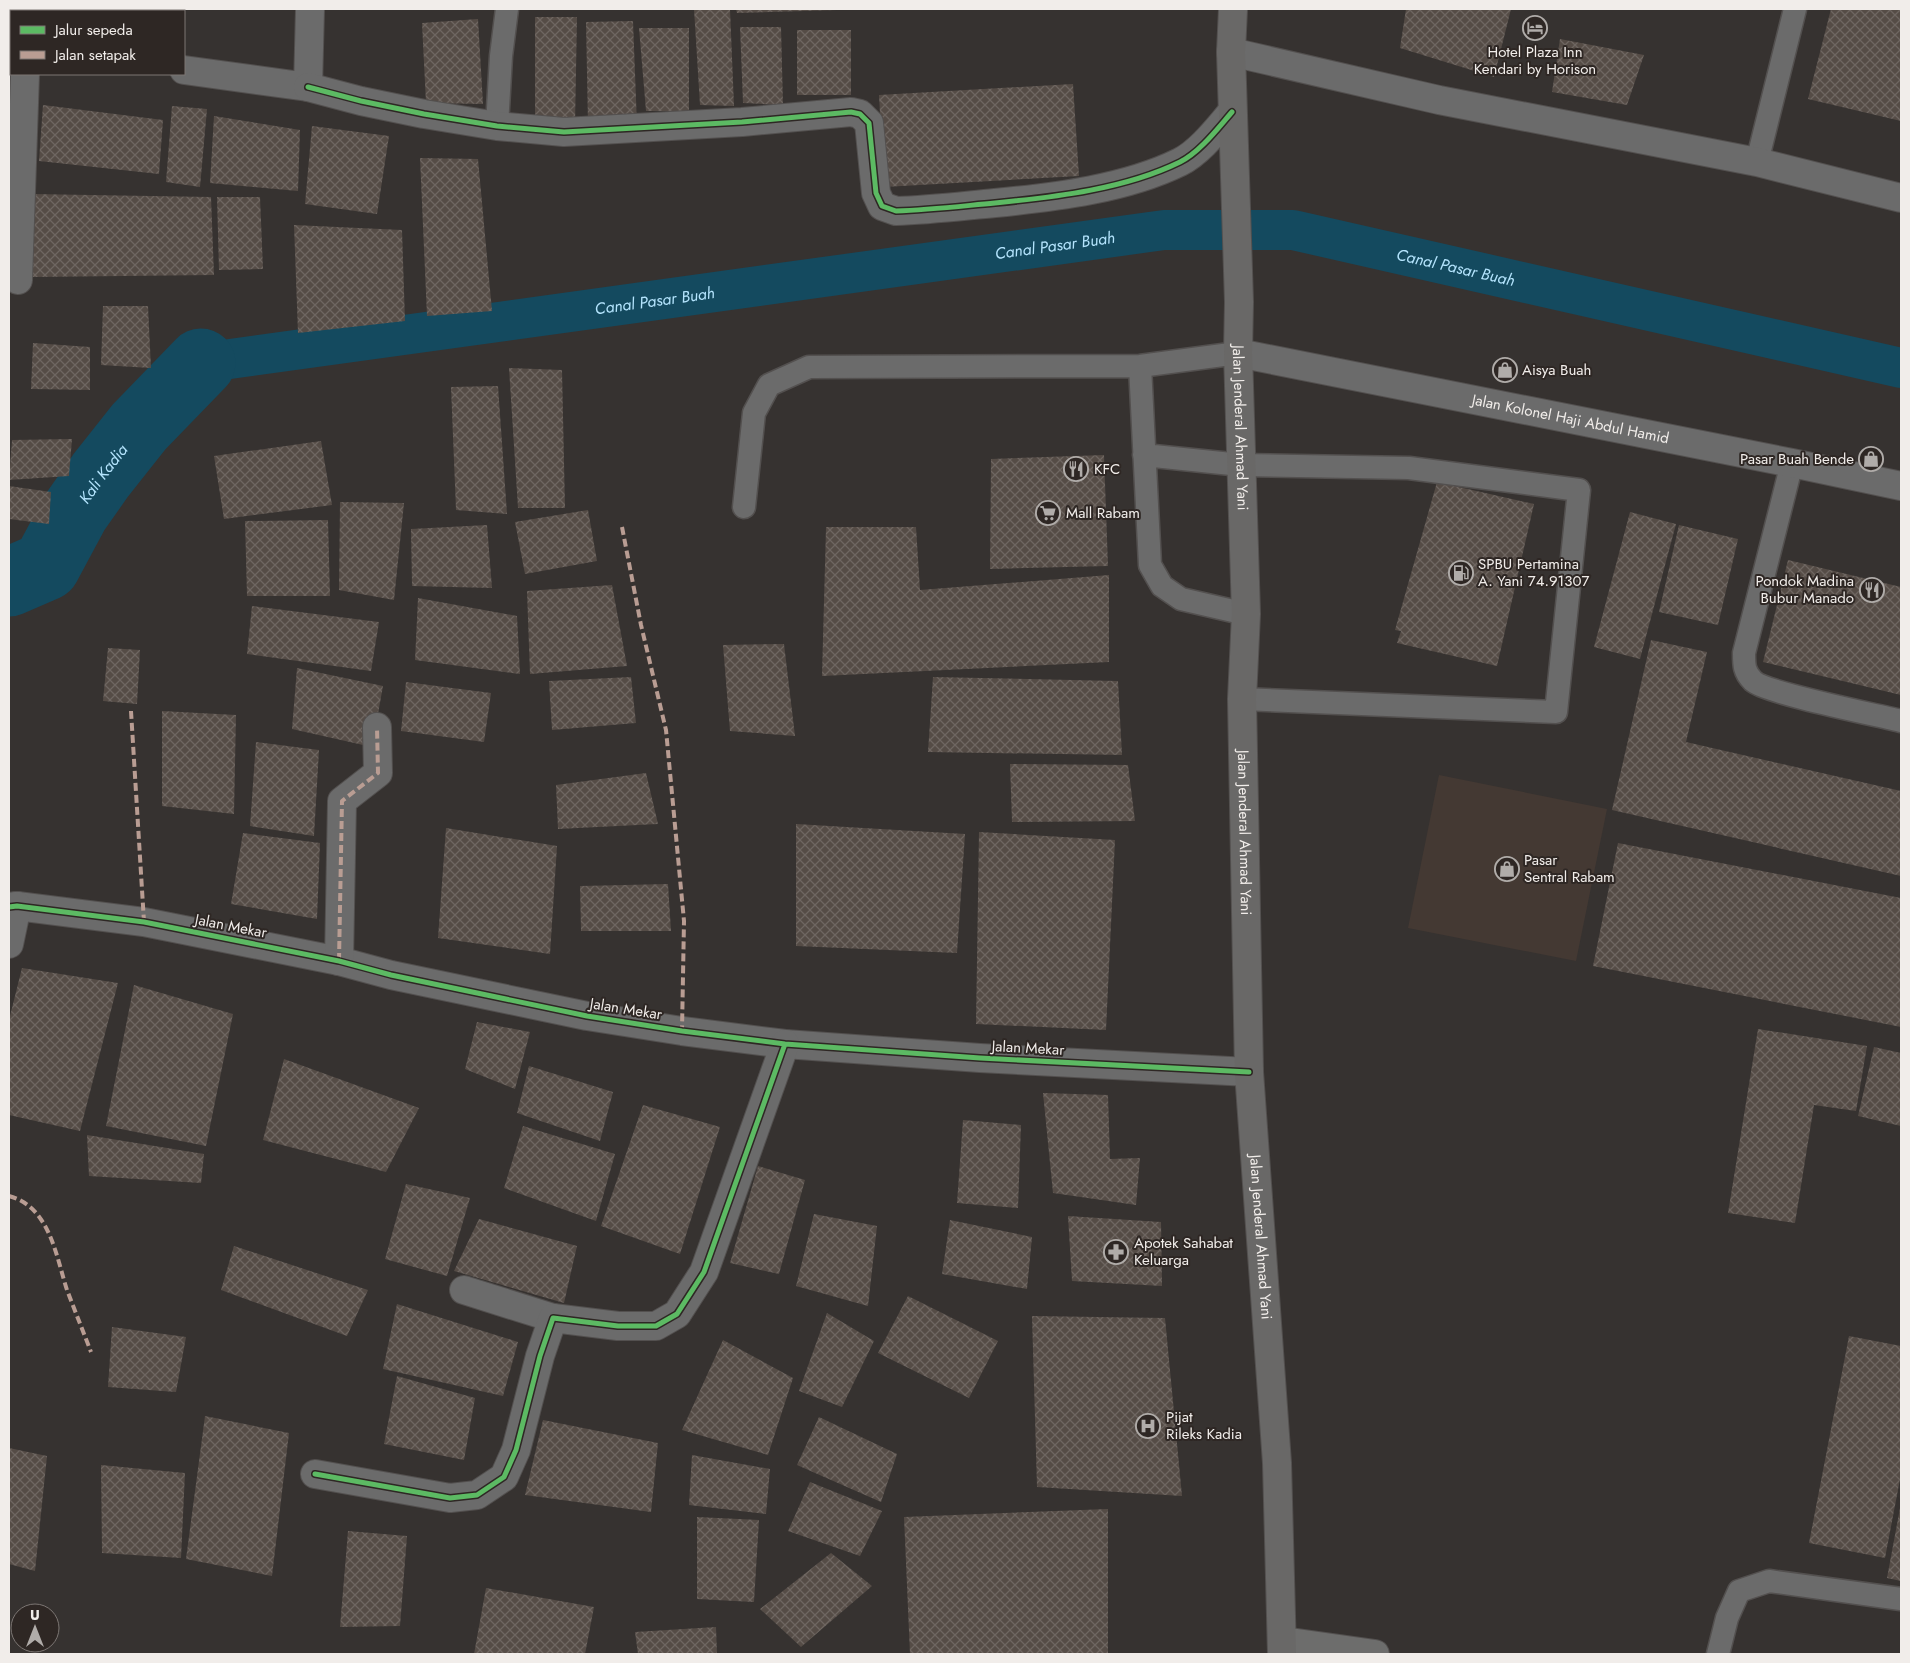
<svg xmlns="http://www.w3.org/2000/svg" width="1910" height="1663" viewBox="0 0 1910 1663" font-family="Jost,sans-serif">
<defs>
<pattern id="building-cross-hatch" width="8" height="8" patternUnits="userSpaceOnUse" patternTransform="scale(1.25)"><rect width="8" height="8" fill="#554c46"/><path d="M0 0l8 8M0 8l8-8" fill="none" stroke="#6e6661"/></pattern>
</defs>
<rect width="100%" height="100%" fill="#363230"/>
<path fill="#443933" d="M 1439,775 L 1607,809 L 1576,961 L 1408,928 Z"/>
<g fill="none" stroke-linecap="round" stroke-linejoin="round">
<path stroke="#144a5f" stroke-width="40" id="s1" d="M 201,363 L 1164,230 L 1293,230 L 1901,368"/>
<path stroke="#144a5f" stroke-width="69" id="s2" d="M 9,582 L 46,566 L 75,512 L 101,475 L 139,427 L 201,363"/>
</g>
<path fill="url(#building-cross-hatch)" d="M 694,9 L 730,9 L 734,106 L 700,105 Z
M 736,9 L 837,9 L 837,10 L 737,13 Z
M 1406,9 L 1511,9 L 1494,77 L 1400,48 Z
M 1831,9 L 1901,9 L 1901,121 L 1808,99 Z
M 535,17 L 577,17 L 575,125 L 535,124 Z
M 478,19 L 483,104 L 426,103 L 422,23 Z
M 633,21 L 637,125 L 588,125 L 586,22 Z
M 740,27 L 781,27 L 783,105 L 743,103 Z
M 639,28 L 689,28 L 689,111 L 646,111 Z
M 797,30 L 851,30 L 851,95 L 797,95 Z
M 1560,39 L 1644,55 L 1627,105 L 1552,92 Z
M 1073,84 L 1079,176 L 884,187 L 879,95 Z
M 43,105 L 163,120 L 159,174 L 39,161 Z
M 172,106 L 207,109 L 200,187 L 166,182 Z
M 214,116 L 300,130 L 298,191 L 210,183 Z
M 312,126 L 389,136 L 377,214 L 305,204 Z
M 420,158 L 478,159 L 492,311 L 427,316 Z
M 31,194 L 211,197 L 214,275 L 33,277 Z
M 217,197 L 260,197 L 263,269 L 219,270 Z
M 294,225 L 402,230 L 405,321 L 298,333 Z
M 103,306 L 148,306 L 151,368 L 101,365 Z
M 33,343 L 90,347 L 90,390 L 31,389 Z
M 509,368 L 562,370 L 565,508 L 518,508 Z
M 498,386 L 507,514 L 456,510 L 451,387 Z
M 72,439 L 69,476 L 9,480 L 12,440 Z
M 321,441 L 332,505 L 224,519 L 214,456 Z
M 1104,455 L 1108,566 L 990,569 L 991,459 Z
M 1437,482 L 1534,504 L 1497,666 L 1397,643 L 1401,631 L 1395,630 Z
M 9,486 L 51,492 L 49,524 L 9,519 Z
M 340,502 L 404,503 L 394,600 L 339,590 Z
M 588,510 L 597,561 L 525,574 L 515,522 Z
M 1630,512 L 1676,524 L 1640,659 L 1594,647 Z
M 328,520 L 330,596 L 247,596 L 245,521 Z
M 487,525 L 492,588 L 412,586 L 411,529 Z
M 1679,525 L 1738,539 L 1718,625 L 1659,612 Z
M 826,527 L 916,527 L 920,590 L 1109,575 L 1109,662 L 822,676 Z
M 1788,560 L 1901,587 L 1901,695 L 1763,662 Z
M 612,585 L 627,666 L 530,674 L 527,591 Z
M 418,598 L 517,616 L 520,674 L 415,660 Z
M 252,606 L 379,622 L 371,671 L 247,654 Z
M 1651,640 L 1707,652 L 1686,742 L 1901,791 L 1901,876 L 1612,810 Z
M 784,644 L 795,736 L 730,731 L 723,645 Z
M 108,648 L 140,650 L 137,704 L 103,701 Z
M 297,668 L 383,686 L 372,747 L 292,729 Z
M 631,677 L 636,723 L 552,730 L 549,681 Z
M 933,677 L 1118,681 L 1122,755 L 928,752 Z
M 406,682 L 491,693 L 484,742 L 401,731 Z
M 162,711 L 236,715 L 234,814 L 162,806 Z
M 256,742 L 319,750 L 314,836 L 250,826 Z
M 1010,764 L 1128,765 L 1135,821 L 1012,822 Z
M 646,773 L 658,824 L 558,829 L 556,785 Z
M 796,824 L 965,834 L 957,953 L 796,946 Z
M 446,828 L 557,846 L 550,954 L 438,938 Z
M 979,832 L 1115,840 L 1106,1030 L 976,1024 Z
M 243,833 L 320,843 L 317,919 L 231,904 Z
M 1618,843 L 1901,898 L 1901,1027 L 1593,966 Z
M 668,884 L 671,931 L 581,931 L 580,886 Z
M 22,968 L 118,983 L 80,1131 L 9,1115 L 9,1020 Z
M 134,985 L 233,1014 L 206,1146 L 106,1126 Z
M 477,1022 L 530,1032 L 515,1089 L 465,1069 Z
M 1758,1029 L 1867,1046 L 1856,1111 L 1814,1105 L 1795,1223 L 1728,1213 Z
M 1874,1047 L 1901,1053 L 1901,1126 L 1858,1116 Z
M 284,1059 L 419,1108 L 386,1172 L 263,1140 Z
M 529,1066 L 613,1092 L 600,1141 L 517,1113 Z
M 1043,1093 L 1108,1095 L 1110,1159 L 1140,1158 L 1136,1205 L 1053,1193 Z
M 643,1105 L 720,1127 L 680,1254 L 601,1226 Z
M 963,1120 L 1021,1125 L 1018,1208 L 957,1203 Z
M 523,1126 L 615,1154 L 596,1221 L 504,1188 Z
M 87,1135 L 204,1154 L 201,1183 L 89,1176 Z
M 758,1166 L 805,1180 L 779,1274 L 730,1263 Z
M 406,1184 L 470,1198 L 447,1276 L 385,1259 Z
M 814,1214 L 877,1226 L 868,1306 L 796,1286 Z
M 1068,1216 L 1161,1222 L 1162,1286 L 1072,1281 Z
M 479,1219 L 577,1246 L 564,1303 L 454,1271 Z
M 950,1220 L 1032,1237 L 1027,1289 L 942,1274 Z
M 234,1246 L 368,1290 L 347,1336 L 221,1290 Z
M 908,1296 L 998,1341 L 969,1398 L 878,1353 Z
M 397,1304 L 518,1342 L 503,1396 L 383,1369 Z
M 827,1313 L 874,1341 L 842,1407 L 799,1391 Z
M 1032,1316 L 1165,1318 L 1182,1496 L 1037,1487 Z
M 112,1327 L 186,1337 L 176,1392 L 108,1387 Z
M 1849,1336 L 1901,1346 L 1901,1474 L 1885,1558 L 1809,1543 Z
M 723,1340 L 793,1378 L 768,1455 L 682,1430 Z
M 397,1376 L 475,1398 L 464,1460 L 384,1444 Z
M 205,1416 L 289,1433 L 272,1576 L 186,1559 Z
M 819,1417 L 897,1454 L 881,1502 L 797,1465 Z
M 543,1420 L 658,1443 L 651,1512 L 525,1495 Z
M 9,1448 L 47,1456 L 35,1571 L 9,1564 Z
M 692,1455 L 770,1469 L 766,1514 L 689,1505 Z
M 101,1465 L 185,1473 L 181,1558 L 102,1553 Z
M 810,1482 L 882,1511 L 860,1556 L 788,1531 Z
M 1900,1508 L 1901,1508 L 1901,1581 L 1887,1578 Z
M 1108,1509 L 1108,1654 L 910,1654 L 904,1517 Z
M 697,1517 L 759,1520 L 754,1602 L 697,1599 Z
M 348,1531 L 407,1536 L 400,1626 L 340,1627 Z
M 831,1553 L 872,1586 L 801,1647 L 760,1609 Z
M 486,1588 L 594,1607 L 585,1654 L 474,1654 Z
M 716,1627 L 717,1654 L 638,1654 L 635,1632 Z"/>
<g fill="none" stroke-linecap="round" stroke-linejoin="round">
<defs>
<path id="lane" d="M 497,126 L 501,56 L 507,9
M 1757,162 L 1795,9
M 1140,366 L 1150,565 L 1162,586 L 1181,599 L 1246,614
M 1144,455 L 1241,465 L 1409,468 L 1579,490 L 1556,712 L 1242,699
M 1792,463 L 1744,653 C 1744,665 1744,672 1753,681 C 1766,693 1877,715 1901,721
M 744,507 L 754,413 L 769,385 L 809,367 L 1140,366 L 1238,353
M 1718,1654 L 1727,1618 L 1739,1591 L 1769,1581 L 1901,1599"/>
<g id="street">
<path d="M 32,11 L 32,9"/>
<path d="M 1231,52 L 1439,100 L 1757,162 L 1901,198"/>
<path d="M 184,70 L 308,87 L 310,9"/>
<path d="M 308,87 L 361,101 L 424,114 L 497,126 L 564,132 L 742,122 L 851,112 L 860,114 L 869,123 L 876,193 L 882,206 L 896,211 C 929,210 962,206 995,203 C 1056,197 1125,189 1180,162 C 1200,152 1218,128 1232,112"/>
<path d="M 18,280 L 25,74"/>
<path id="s3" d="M 1238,353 L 1792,463 L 1901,486"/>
<path d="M 9,907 L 17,906 L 144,922 L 339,961 L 391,975 L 587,1016 L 682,1031 L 785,1044 L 980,1058 L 1249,1072"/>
<path d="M 9,944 L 17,906"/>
<path d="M 339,961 L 342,801 L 378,773 L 377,727"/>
<path d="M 464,1290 L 553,1318"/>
<path d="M 315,1474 L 450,1498 L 477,1495 L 504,1477 L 516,1450 L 540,1356 L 553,1318 L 618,1326 L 656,1326 L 677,1314 L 704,1272 L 785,1044"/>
</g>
<path id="secondary" d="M 1283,1641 L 1375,1654"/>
<g id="highway">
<path id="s4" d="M 1233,9 L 1231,52 L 1239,302 L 1238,353 L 1246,614 L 1242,699 L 1249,1072 L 1277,1463 L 1282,1654"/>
</g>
</defs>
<use href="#lane" stroke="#53504f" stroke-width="25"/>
<use href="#street" stroke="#53504f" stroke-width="30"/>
<use href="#secondary" stroke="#53504f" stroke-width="30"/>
<use href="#highway" stroke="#53504f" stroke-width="30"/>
<use href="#lane" stroke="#6b6b6b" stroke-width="22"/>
<use href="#street" stroke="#6b6b6b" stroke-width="28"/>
<use href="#secondary" stroke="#6d6d6c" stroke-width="28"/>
<use href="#highway" stroke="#696867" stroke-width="28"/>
<path stroke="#b99d93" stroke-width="4" stroke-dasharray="8 4" stroke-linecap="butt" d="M 622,527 L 641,625 L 666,730 L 684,921 L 682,1031
M 131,711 L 144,922
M 339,961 L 342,801 L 378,773 L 377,727
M 9,1196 C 50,1207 56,1256 67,1290 C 75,1311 83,1331 91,1352"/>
<defs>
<path id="cycleway" d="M 308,87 L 361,101 L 424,114 L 497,126 L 564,132 L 742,122 L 851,112 L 860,114 L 869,123 L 876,193 L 882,206 L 896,211 C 929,210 962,206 995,203 C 1056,197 1125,189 1180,162 C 1200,152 1218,128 1232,112
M 9,907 L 17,906 L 144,922 L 339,961 L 391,975 L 587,1016 L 682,1031 L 785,1044 L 980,1058 L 1249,1072
M 315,1474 L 450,1498 L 477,1495 L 504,1477 L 516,1450 L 540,1356 L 553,1318 L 618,1326 L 656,1326 L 677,1314 L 704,1272 L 785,1044"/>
</defs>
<use href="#cycleway" stroke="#2e2724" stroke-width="8"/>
<use href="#cycleway" stroke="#5cba63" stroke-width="5"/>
</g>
<defs>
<symbol id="hotel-ring" viewBox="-11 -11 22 22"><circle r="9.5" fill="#2e2724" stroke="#b0aca9" stroke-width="1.5"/><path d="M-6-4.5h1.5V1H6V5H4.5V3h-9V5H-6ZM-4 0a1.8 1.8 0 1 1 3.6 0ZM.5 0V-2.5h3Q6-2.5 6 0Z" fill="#b0aca9"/></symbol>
<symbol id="shop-ring" viewBox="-11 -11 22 22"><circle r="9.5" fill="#2e2724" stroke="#b0aca9" stroke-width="1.5"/><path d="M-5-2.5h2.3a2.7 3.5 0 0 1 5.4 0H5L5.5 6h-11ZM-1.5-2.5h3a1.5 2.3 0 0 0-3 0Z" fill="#b0aca9"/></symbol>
<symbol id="restaurant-ring" viewBox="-11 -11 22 22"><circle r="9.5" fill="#2e2724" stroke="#b0aca9" stroke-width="1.5"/><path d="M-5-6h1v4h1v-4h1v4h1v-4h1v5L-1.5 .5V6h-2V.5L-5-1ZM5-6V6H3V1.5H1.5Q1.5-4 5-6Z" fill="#b0aca9"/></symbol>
<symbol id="supermarket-ring" viewBox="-11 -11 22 22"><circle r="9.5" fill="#2e2724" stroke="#b0aca9" stroke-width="1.5"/><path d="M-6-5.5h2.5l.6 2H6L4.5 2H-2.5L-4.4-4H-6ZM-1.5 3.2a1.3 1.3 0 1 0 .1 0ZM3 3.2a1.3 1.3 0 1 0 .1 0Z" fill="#b0aca9"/></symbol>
<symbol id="fuel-ring" viewBox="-11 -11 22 22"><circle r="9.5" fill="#2e2724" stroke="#b0aca9" stroke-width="1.5"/><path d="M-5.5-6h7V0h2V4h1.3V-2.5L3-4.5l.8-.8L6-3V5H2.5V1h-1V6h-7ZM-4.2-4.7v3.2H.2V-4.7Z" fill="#b0aca9"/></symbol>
<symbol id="pharmacy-ring" viewBox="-11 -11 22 22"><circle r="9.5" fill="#2e2724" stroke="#b0aca9" stroke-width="1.5"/><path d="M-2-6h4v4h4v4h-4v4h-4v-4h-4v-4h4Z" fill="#b0aca9"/></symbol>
<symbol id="hospital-ring" viewBox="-11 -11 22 22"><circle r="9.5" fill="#2e2724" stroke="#b0aca9" stroke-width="1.5"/><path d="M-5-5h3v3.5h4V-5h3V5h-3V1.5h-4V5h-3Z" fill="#b0aca9"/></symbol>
</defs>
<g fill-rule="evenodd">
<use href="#hotel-ring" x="1521" y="14" width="28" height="28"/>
<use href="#shop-ring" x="1491" y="356" width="28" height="28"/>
<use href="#shop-ring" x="1857" y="445" width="28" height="28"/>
<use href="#restaurant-ring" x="1062" y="455" width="28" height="28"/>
<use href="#supermarket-ring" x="1034" y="499" width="28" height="28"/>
<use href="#fuel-ring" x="1447" y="559" width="28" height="28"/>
<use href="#restaurant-ring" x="1858" y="576" width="28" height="28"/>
<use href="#shop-ring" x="1493" y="855" width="28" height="28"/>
<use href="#pharmacy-ring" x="1102" y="1238" width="28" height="28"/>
<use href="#hospital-ring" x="1134" y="1412" width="28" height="28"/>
</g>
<g text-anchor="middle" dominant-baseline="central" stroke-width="4" stroke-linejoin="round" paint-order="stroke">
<g font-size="15" fill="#f1edea" stroke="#2e2724" text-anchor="start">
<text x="1535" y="52" text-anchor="middle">Hotel Plaza Inn<tspan x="1535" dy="17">Kendari by Horison</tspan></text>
<text x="1522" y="370">Aisya Buah</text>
<text x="1854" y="459" text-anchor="end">Pasar Buah Bende</text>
<text x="1094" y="469">KFC</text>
<text x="1066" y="513">Mall Rabam</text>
<text x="1478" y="564">SPBU Pertamina<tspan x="1478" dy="17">A. Yani 74.91307</tspan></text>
<text x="1854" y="581" text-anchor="end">Pondok Madina<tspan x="1854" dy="17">Bubur Manado</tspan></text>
<text x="1524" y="860">Pasar<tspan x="1524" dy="17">Sentral Rabam</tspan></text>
<text x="1134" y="1243">Apotek Sahabat<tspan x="1134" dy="17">Keluarga</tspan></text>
<text x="1166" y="1417">Pijat<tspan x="1166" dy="17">Rileks Kadia</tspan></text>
</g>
<g font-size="15" fill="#f1edea" stroke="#2e2724">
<text stroke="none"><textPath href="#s3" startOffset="339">Jalan Kolonel Haji Abdul Hamid</textPath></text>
<text stroke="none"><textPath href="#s4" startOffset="419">Jalan Jenderal Ahmad Yani</textPath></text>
<text stroke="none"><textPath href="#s4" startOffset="824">Jalan Jenderal Ahmad Yani</textPath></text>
<text transform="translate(231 926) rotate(11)">Jalan Mekar</text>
<text transform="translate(626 1009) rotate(9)">Jalan Mekar</text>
<text transform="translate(1028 1048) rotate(3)">Jalan Mekar</text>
<text stroke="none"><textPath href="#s4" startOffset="1229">Jalan Jenderal Ahmad Yani</textPath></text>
</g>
<g font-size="16" font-style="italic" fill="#b4e4fd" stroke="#2e2724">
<text stroke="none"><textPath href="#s1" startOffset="862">Canal Pasar Buah</textPath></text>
<text stroke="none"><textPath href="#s1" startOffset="1268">Canal Pasar Buah</textPath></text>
<text stroke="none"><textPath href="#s1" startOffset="458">Canal Pasar Buah</textPath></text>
<text stroke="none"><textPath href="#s2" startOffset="149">Kali Kadia</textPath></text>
</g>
</g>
<rect width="1910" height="1663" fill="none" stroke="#f1edea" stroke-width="20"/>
<rect x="10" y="10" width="175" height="65" fill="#2e2724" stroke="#7c7673"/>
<rect x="20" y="26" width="25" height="8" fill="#5cba63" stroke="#7c7673"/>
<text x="55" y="35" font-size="15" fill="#f1edea">Jalur sepeda</text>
<rect x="20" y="51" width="25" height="8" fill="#b99d93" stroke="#7c7673"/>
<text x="55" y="60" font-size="15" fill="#f1edea">Jalan setapak</text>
<g transform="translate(35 1628)"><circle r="24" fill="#2e2724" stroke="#7c7673"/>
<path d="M0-4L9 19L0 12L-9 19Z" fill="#b0aca9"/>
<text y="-8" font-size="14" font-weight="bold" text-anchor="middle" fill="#f1edea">U</text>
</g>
</svg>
